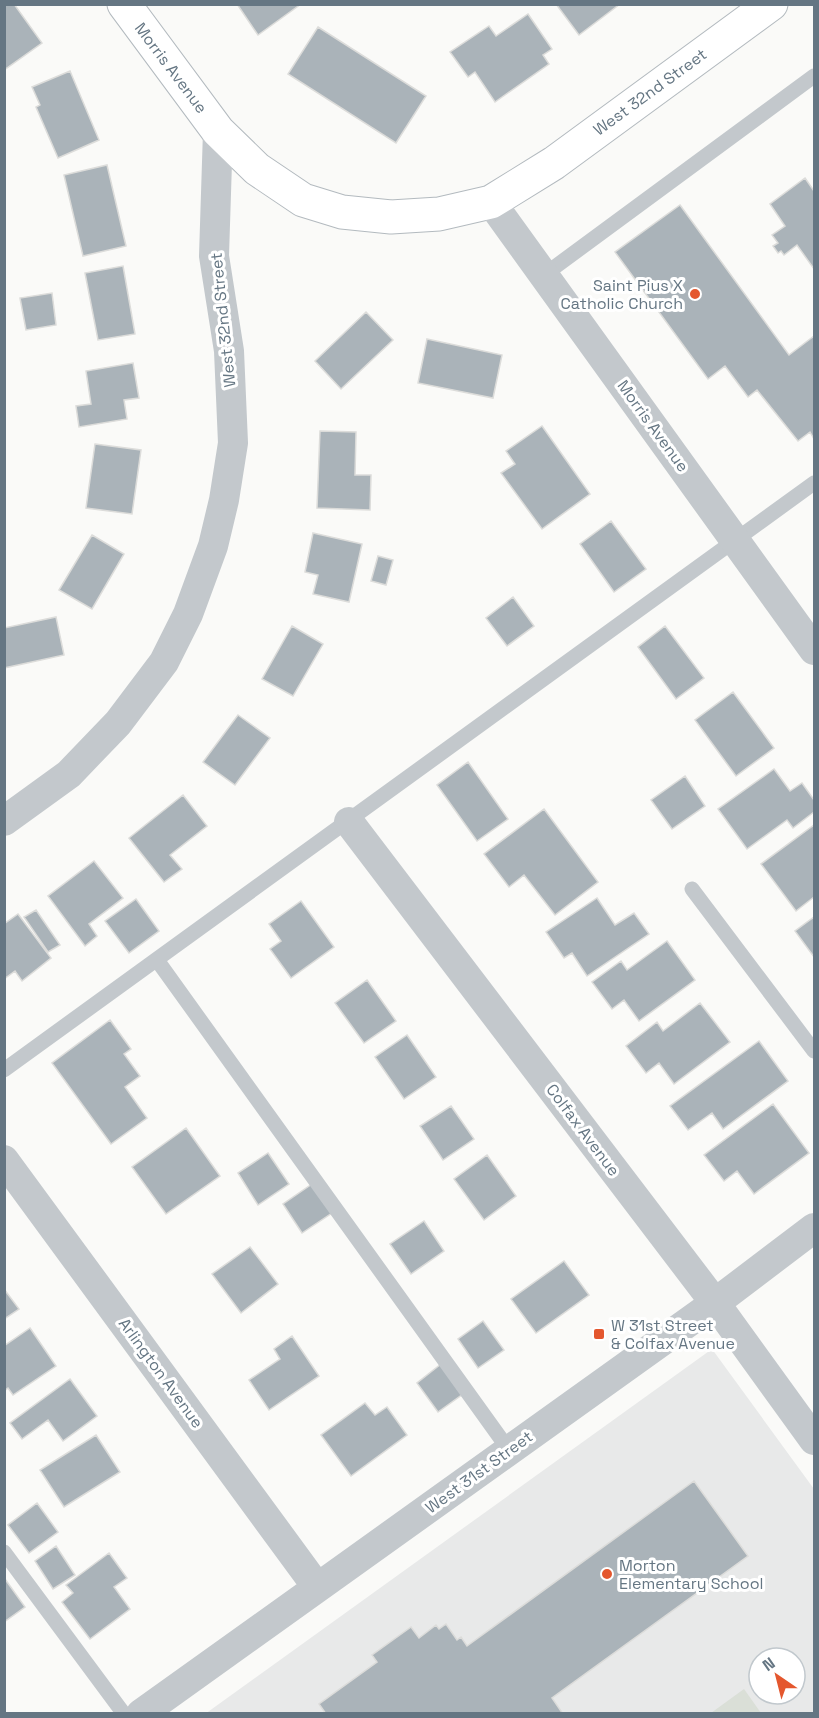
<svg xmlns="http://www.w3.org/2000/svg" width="819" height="1718" viewBox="0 0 819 1718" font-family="'Space Grotesk',sans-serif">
<rect width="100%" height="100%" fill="#fafaf8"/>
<path fill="#e8e9e9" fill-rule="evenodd" d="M 712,1349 L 814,1489 L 814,1713 L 205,1714 ZM 759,1658 L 795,1658 L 795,1694 L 759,1694 Z"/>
<path fill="#dadfd7" d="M 744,1689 L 761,1713 L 711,1713 Z"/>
<path fill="#aab3b9" stroke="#dcdcda" stroke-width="1.5" d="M 4,4 L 14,4 L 42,43 L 4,70 Z
M 237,4 L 301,4 L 258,35 Z
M 556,4 L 620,4 L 579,35 Z
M 528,14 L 552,49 L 543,55 L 549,64 L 495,102 L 475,72 L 468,77 L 450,52 L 489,26 L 496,36 Z
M 318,27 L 426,96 L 396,143 L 288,74 Z
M 70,71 L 99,140 L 58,158 L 36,107 L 40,105 L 32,87 Z
M 107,165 L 126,246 L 83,256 L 64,175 Z
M 805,178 L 814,191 L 814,269 L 797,245 L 784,255 L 781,251 L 778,253 L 773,246 L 778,243 L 772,235 L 785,226 L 770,204 Z
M 680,205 L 789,355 L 814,336 L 814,439 L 810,432 L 798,441 L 757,390 L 748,397 L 725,366 L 708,379 L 615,252 Z
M 123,266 L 135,334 L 98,340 L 85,273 Z
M 52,293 L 56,325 L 26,330 L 20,298 Z
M 366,312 L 393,340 L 341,389 L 315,361 Z
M 427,339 L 502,355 L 493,398 L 418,383 Z
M 133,363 L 139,398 L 124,400 L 127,419 L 79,427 L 76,406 L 91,404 L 86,371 Z
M 542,426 L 590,494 L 542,529 L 501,473 L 515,464 L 506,451 Z
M 320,431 L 356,432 L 355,475 L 371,475 L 370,510 L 317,508 Z
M 95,444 L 141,450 L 132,514 L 86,508 Z
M 611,521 L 646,569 L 614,592 L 580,544 Z
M 313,533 L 362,544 L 349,602 L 313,594 L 318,575 L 305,572 Z
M 92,535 L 124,554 L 92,609 L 59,590 Z
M 378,556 L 393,560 L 386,585 L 371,581 Z
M 513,597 L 534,626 L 507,646 L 486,618 Z
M 56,617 L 64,655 L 4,668 L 4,628 Z
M 292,626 L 323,644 L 293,696 L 262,679 Z
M 665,626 L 704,678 L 676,699 L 638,647 Z
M 733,692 L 774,748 L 736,776 L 695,720 Z
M 238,715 L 270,738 L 235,785 L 203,762 Z
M 468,762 L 508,819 L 477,841 L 437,785 Z
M 774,769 L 790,791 L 802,783 L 814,800 L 814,812 L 793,828 L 787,820 L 747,849 L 718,809 Z
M 685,776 L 705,806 L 672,829 L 651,800 Z
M 183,795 L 207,826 L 170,855 L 182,869 L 164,882 L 129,838 Z
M 544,809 L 598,882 L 555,915 L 524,875 L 509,887 L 484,854 Z
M 814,825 L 814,897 L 796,911 L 761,864 Z
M 94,861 L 123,898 L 89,924 L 97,936 L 85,946 L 48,896 Z
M 597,898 L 615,925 L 634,913 L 649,934 L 587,976 L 572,953 L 564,958 L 546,932 Z
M 136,899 L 159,931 L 129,953 L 105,921 Z
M 301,901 L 334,947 L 291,978 L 270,949 L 281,941 L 269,924 Z
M 36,910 L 60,945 L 48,952 L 24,917 Z
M 18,914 L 51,958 L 22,981 L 15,971 L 4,979 L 4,924 Z
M 814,917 L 814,957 L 795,931 Z
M 667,941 L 695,980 L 639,1021 L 624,1000 L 612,1009 L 592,982 L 621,961 L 627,970 Z
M 367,980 L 396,1021 L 364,1043 L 335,1003 Z
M 700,1003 L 730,1042 L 674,1084 L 659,1063 L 646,1073 L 626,1046 L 657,1022 L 663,1031 Z
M 110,1020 L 131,1049 L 124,1054 L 140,1076 L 125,1087 L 147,1118 L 111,1144 L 52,1063 Z
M 407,1035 L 436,1077 L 404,1099 L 375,1057 Z
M 759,1041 L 788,1081 L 723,1129 L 712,1113 L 688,1130 L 670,1106 Z
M 773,1104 L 809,1153 L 754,1194 L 737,1171 L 724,1181 L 704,1155 Z
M 451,1106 L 474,1139 L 443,1160 L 420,1126 Z
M 186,1128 L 220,1176 L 166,1214 L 132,1167 Z
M 268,1153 L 289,1184 L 258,1205 L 238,1173 Z
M 487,1155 L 516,1196 L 484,1220 L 454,1179 Z
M 312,1184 L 332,1213 L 302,1233 L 283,1204 Z
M 424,1221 L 444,1251 L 411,1274 L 390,1244 Z
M 250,1247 L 278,1284 L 241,1313 L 212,1274 Z
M 564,1261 L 589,1295 L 536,1333 L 511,1299 Z
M 4,1289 L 19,1309 L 4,1319 Z
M 483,1321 L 504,1350 L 478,1368 L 458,1339 Z
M 30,1328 L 56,1366 L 13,1395 L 8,1388 L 4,1391 L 4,1346 Z
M 292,1336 L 319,1376 L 269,1410 L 249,1380 L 280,1359 L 274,1349 Z
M 441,1364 L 463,1394 L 438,1412 L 417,1383 Z
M 70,1379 L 97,1416 L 63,1441 L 48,1420 L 22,1439 L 10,1423 Z
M 365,1403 L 375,1415 L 387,1407 L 407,1435 L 351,1476 L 321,1435 Z
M 96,1435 L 120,1472 L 64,1507 L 40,1470 Z
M 694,1481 L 748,1556 L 552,1698 L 563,1714 L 326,1714 L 319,1704 L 377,1662 L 372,1655 L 411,1627 L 419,1638 L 436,1625 L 439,1629 L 446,1624 L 457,1640 L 461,1637 L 467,1646 Z
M 37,1503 L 58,1532 L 29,1553 L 8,1525 Z
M 56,1546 L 75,1575 L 53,1589 L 35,1561 Z
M 109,1553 L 127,1578 L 114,1587 L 130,1609 L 90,1639 L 62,1602 L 73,1593 L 66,1585 Z
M 5,1579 L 25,1607 L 4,1622 L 4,1580 Z"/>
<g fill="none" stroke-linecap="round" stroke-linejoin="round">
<defs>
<path id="secondary" d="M 124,4 L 218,131 L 257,169 L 303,200 L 342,212 L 391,217 L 439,214 L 491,202 L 554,163 L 771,4"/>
</defs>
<use href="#secondary" stroke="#b3babf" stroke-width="35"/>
<path stroke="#c3c8cc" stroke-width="15" d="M 544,275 L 814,76
M 692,889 L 814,1051
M 157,960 L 509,1450
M 4,1070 L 814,483
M 4,1552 L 124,1714"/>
<path stroke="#c3c8cc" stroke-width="30" d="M 491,202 L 814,650
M 4,821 L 69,774 L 118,723 L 164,662 L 188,614 L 213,546 L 224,500 L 233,443 L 229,351 L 214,256 L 218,131
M 349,822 L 715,1303 L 814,1440
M 4,1160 L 317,1587
M 141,1714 L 715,1303 L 814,1228"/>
<use href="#secondary" stroke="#fff" stroke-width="33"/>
</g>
<g fill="#e4572e" stroke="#fff" stroke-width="2">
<circle cx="695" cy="294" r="6"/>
<rect x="593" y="1328" width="12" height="12" rx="3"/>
<circle cx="607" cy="1574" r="6"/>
</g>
<g text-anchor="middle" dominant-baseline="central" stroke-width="6" stroke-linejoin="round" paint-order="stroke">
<g font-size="16" fill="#657683" stroke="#fff">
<text transform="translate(171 68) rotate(53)">Morris Avenue</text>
<text transform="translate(650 92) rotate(-36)">West 32nd Street</text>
<text transform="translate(223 320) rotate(-96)">West 32nd Street</text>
<text transform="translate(653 426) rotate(54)">Morris Avenue</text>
<text transform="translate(583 1130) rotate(53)">Colfax Avenue</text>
<text transform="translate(161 1373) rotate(54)">Arlington Avenue</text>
<text transform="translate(479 1472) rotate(-36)">West 31st Street</text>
</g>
<g font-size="16" fill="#657683" stroke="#fff" text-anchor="start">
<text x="683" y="285" text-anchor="end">Saint Pius X<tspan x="683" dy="18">Catholic Church</tspan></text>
<text x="611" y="1325">W 31st Street<tspan x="611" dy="18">&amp; Colfax Avenue</tspan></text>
<text x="619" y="1565">Morton<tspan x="619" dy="18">Elementary School</tspan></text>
</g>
</g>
<rect width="819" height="1718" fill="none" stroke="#657683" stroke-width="12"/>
<g transform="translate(777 1676) rotate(325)"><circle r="28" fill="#ffffff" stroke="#c1c8cd" stroke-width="1.5"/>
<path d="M0-4.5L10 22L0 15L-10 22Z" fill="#e4572e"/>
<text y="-9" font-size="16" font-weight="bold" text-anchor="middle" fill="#657683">N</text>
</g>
</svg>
